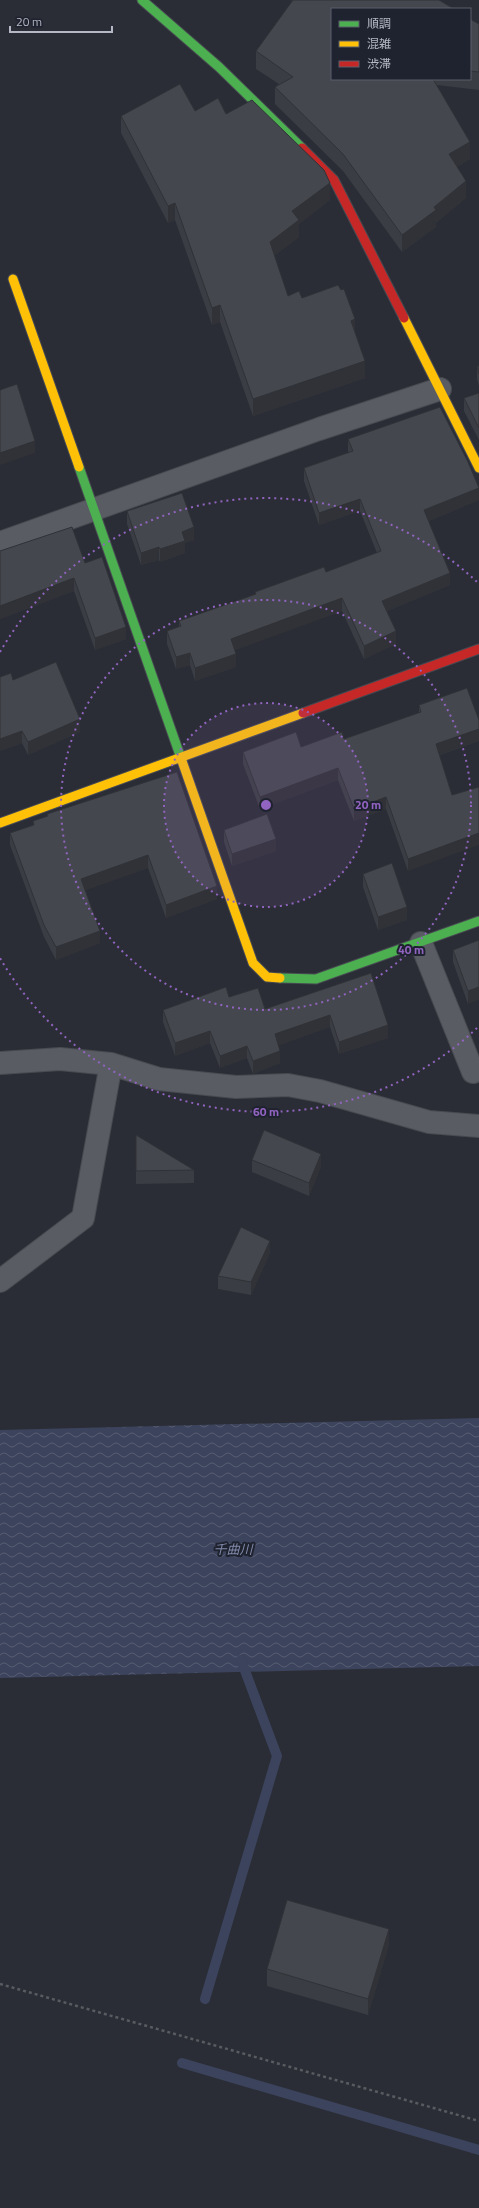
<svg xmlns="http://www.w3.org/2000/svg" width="479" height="2208" viewBox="0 0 479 2208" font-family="'Titillium Web','Noto Sans JP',sans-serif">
<defs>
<pattern id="water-waves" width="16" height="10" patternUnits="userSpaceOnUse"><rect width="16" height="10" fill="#3c435c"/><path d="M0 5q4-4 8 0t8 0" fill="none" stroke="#565c72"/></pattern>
</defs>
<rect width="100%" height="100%" fill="#2a2d35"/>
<path fill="url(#water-waves)" d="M 479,1418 L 479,1666 L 0,1678 L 0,1430 Z"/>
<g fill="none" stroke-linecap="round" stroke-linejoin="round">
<path stroke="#3c435c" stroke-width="10" d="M 205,1999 L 277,1756 L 241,1660
M 182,2063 L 479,2150"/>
<defs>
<path id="street" d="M 0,543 L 319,429 L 440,389
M 421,943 L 473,1072
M 0,1063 L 60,1059 L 111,1064 L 159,1079 L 236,1087 L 288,1085 L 320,1091 L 429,1122 L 479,1126
M 0,1281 L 83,1218 L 111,1064"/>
<path id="fast" d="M 142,0 L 219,67 L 302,148
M 79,467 L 182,761
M 280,978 L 316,979 L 479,921"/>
<path id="slow" d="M 13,279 L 79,467
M 404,318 L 479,468
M 182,761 L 253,963 L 267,977 L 280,978
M 0,823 L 303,713"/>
<path id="jam" d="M 302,148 L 334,180 L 404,318
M 303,713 L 479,649"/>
</defs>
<use href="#street" stroke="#484a50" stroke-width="24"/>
<use href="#fast" stroke="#484a52" stroke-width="11"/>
<use href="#slow" stroke="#484a52" stroke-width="11"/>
<use href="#jam" stroke="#484a52" stroke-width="11"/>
<path stroke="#595b61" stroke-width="2.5" stroke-dasharray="3 3" stroke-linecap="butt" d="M 0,1984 L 479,2121"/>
<use href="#street" stroke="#5a5c64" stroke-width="22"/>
<use href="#fast" stroke="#4caf50" stroke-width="9"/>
<use href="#slow" stroke="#ffc107" stroke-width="9"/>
<use href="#jam" stroke="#c62828" stroke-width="9"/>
</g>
<path fill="#3a3d43" d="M 291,0 L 439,0 L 332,79 L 470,79 L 470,19 L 479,24 L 479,90 L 437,85 L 470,159 L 457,167 L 466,198 L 436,223 L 436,227 L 402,252 L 343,171 L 275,104 L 275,87 L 279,84 L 256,69 L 256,51 L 292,1 Z
M 195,111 L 226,114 L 330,200 L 299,224 L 299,237 L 274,256 L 288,296 L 302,298 L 355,332 L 365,378 L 253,416 L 220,322 L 212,325 L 175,220 L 168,223 L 121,133 L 121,116 Z
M 477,366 L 479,366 L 479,440 L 464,411 L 464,398 L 479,393 L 479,386 L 477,379 Z
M 348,439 L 479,500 L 429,521 L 450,585 L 387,611 L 396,644 L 364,659 L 342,611 L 234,650 L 236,667 L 195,681 L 190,665 L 176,669 L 167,644 L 167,631 L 179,627 L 179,621 L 255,595 L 255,592 L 326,572 L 377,553 L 360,511 L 319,525 L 304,481 L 304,468 L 349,453 L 348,451 Z
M 127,511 L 194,540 L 185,543 L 185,553 L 160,562 L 159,560 L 141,565 L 127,524 Z
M 85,563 L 126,639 L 95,650 L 74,591 L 0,619 Z
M 0,677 L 13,680 L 80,732 L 28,755 L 22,743 L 0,751 Z
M 419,705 L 479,741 L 440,755 L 408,871 L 386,809 L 354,821 L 338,780 L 260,809 L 243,764 L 243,752 L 301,747 L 344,739 L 419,713 Z
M 177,772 L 217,899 L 166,918 L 148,868 L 85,890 L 100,943 L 56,960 L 44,937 L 10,845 L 10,833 L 33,825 L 33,821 L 47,817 L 47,814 Z
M 224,830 L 276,851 L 232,866 L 224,842 Z
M 363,874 L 407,920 L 378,930 L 363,887 Z
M 479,940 L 468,1004 L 453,962 L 453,950 Z
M 371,973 L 388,1038 L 339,1054 L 330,1027 L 279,1045 L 280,1063 L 253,1074 L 247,1058 L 220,1068 L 210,1043 L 175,1056 L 163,1022 L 163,1010 L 229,997 L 265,1009 Z
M 136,1135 L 194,1170 L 194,1183 L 136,1184 Z
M 252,1160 L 321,1167 L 309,1196 L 252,1172 Z
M 270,1253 L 251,1295 L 218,1289 L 218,1276 Z
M 389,1945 L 368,2015 L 267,1986 L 267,1969 Z"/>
<path fill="#303237" d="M 470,142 L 470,159 L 449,172 L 449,154 Z
M 466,181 L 466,198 L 436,223 L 436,227 L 402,252 L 402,235 Z
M 330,183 L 330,200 L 299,224 L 299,237 L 270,259 L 270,242 L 292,211 Z
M 175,203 L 175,220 L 168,223 L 168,206 Z
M 220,305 L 220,322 L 212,325 L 212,308 Z
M 355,319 L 355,336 L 351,321 Z
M 365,361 L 365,378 L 253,416 L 253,399 Z
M 35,441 L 35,453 L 0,465 L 0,453 Z
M 479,488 L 479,500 L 424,523 L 424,510 Z
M 360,499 L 360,511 L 319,525 L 319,513 Z
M 194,527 L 194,540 L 185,543 L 185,553 L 160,562 L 160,549 L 182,532 Z
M 159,547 L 159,560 L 141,565 L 141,553 Z
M 450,573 L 450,585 L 382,613 L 382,601 Z
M 74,578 L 74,591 L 0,619 L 0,606 Z
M 342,598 L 342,611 L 231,652 L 231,639 Z
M 126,627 L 126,639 L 95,650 L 95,638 Z
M 396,631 L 396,644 L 364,659 L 364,646 Z
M 190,653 L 190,665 L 176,669 L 176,657 Z
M 236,654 L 236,667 L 195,681 L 195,668 Z
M 80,719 L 80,732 L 28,755 L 28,742 Z
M 479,729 L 479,741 L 436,756 L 436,744 Z
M 22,731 L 22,743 L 0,751 L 0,739 Z
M 338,768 L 338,780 L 260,809 L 260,797 Z
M 386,797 L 386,809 L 354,821 L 354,809 Z
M 479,833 L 479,845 L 408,871 L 408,859 Z
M 276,839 L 276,851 L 232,866 L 232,854 Z
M 148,855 L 148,868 L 81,892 L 81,879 Z
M 217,886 L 217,899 L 166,918 L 166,905 Z
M 407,907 L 407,920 L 378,930 L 378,917 Z
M 100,931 L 100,943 L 56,960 L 56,947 Z
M 479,987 L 479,1000 L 468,1004 L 468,991 Z
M 330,1015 L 330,1027 L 275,1047 L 275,1034 Z
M 388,1025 L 388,1038 L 339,1054 L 339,1042 Z
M 210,1031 L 210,1043 L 175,1056 L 175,1043 Z
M 247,1046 L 247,1058 L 220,1068 L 220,1056 Z
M 280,1051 L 280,1063 L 253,1074 L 253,1061 Z
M 321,1154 L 321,1167 L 309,1196 L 309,1183 Z
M 270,1241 L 270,1253 L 251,1295 L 251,1282 Z
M 389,1929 L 389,1945 L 368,2015 L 368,1999 Z"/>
<path fill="#44474e" stroke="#303237" d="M 293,0 L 439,0 L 454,9 L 332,9 L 332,79 L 433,79 L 470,142 L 449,154 L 466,181 L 434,207 L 436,210 L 402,235 L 343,154 L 275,87 L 293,77 L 256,51 Z
M 470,19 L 479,24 L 479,72 L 470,71 Z
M 180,84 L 195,111 L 218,98 L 226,114 L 252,100 L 324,170 L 330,183 L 292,211 L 299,220 L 270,242 L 288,296 L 299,291 L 302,298 L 338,285 L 341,290 L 344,289 L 355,319 L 351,321 L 365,361 L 253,399 L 220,305 L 212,308 L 175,203 L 168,206 L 121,116 Z
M 477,366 L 479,366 L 479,374 Z
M 17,384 L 35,441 L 0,453 L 0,390 Z
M 479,393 L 479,428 L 464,398 Z
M 440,407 L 468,462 L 479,488 L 424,510 L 450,573 L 382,601 L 396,631 L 364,646 L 342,598 L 231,639 L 236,654 L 195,668 L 190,653 L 176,657 L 167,631 L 181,626 L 179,621 L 256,594 L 255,592 L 324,567 L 326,572 L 381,551 L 360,499 L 319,513 L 304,468 L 353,451 L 348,439 Z
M 182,493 L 194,527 L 182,532 L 185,541 L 160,549 L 159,547 L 141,553 L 127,511 Z
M 72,527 L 85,563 L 102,557 L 126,627 L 95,638 L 74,578 L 0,606 L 0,551 Z
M 56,662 L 80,719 L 28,742 L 22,731 L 0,739 L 0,677 L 11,673 L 13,680 Z
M 467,688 L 479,720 L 479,729 L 436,744 L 452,795 L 479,787 L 479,833 L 408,859 L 386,797 L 354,809 L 338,768 L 260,797 L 243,752 L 296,732 L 301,747 L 342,732 L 344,739 L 421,712 L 419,705 Z
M 177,772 L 217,886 L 166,905 L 148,855 L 81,879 L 100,931 L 56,947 L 44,925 L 10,833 L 34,825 L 33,821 L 48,816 L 47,814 Z
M 267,814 L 276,839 L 232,854 L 224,830 Z
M 392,863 L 407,907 L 378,917 L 363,874 Z
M 479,940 L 479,987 L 468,991 L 453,950 Z
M 371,973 L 388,1025 L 339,1042 L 330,1015 L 275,1034 L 280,1051 L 253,1061 L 247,1046 L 220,1056 L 210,1031 L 175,1043 L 163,1010 L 226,987 L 229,997 L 258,988 L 265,1009 Z
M 264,1130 L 321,1154 L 309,1183 L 252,1160 Z
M 136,1135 L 194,1170 L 136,1171 Z
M 241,1227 L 270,1241 L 251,1282 L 218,1276 Z
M 287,1900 L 389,1929 L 368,1999 L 267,1969 Z"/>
<circle cx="266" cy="805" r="102" fill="#9264c1" fill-opacity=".12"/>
<g fill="none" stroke="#9264c1" stroke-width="2" stroke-dasharray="2 4">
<circle cx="266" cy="805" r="102"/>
<circle cx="266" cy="805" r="205"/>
<path d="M477 1028A307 307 0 0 1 0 958M0 652A307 307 0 0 1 477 582"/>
</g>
<g text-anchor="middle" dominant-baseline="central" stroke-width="4" stroke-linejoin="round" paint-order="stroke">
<g font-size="13" font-style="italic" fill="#818aaa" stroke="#1f222f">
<text x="233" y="1549">千曲川</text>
</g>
</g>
<circle cx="266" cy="805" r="6" fill="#9264c1" stroke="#1f222f" stroke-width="2"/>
<g font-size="12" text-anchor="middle" font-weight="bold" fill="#9264c1" stroke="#1f222f" stroke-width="4" stroke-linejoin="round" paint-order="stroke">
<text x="368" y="809">20 m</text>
<text x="411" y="954">40 m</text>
<text x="266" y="1116">60 m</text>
</g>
<rect x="331" y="8" width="140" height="72" fill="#1f222f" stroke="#5b5e6b"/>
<rect x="339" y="21" width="20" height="6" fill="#4caf50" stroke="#5b5e6b"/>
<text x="367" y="28" font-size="12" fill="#b5b8c5">順調</text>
<rect x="339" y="41" width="20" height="6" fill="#ffc107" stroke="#5b5e6b"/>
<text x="367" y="48" font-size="12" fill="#b5b8c5">混雑</text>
<rect x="339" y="61" width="20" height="6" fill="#c62828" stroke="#5b5e6b"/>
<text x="367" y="68" font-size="12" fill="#b5b8c5">渋滞</text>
<path d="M10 26v6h102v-6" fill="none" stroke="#b5b8c5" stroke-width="2"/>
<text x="16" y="26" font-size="12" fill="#b5b8c5" stroke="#1f222f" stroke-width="3" paint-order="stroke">20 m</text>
</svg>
